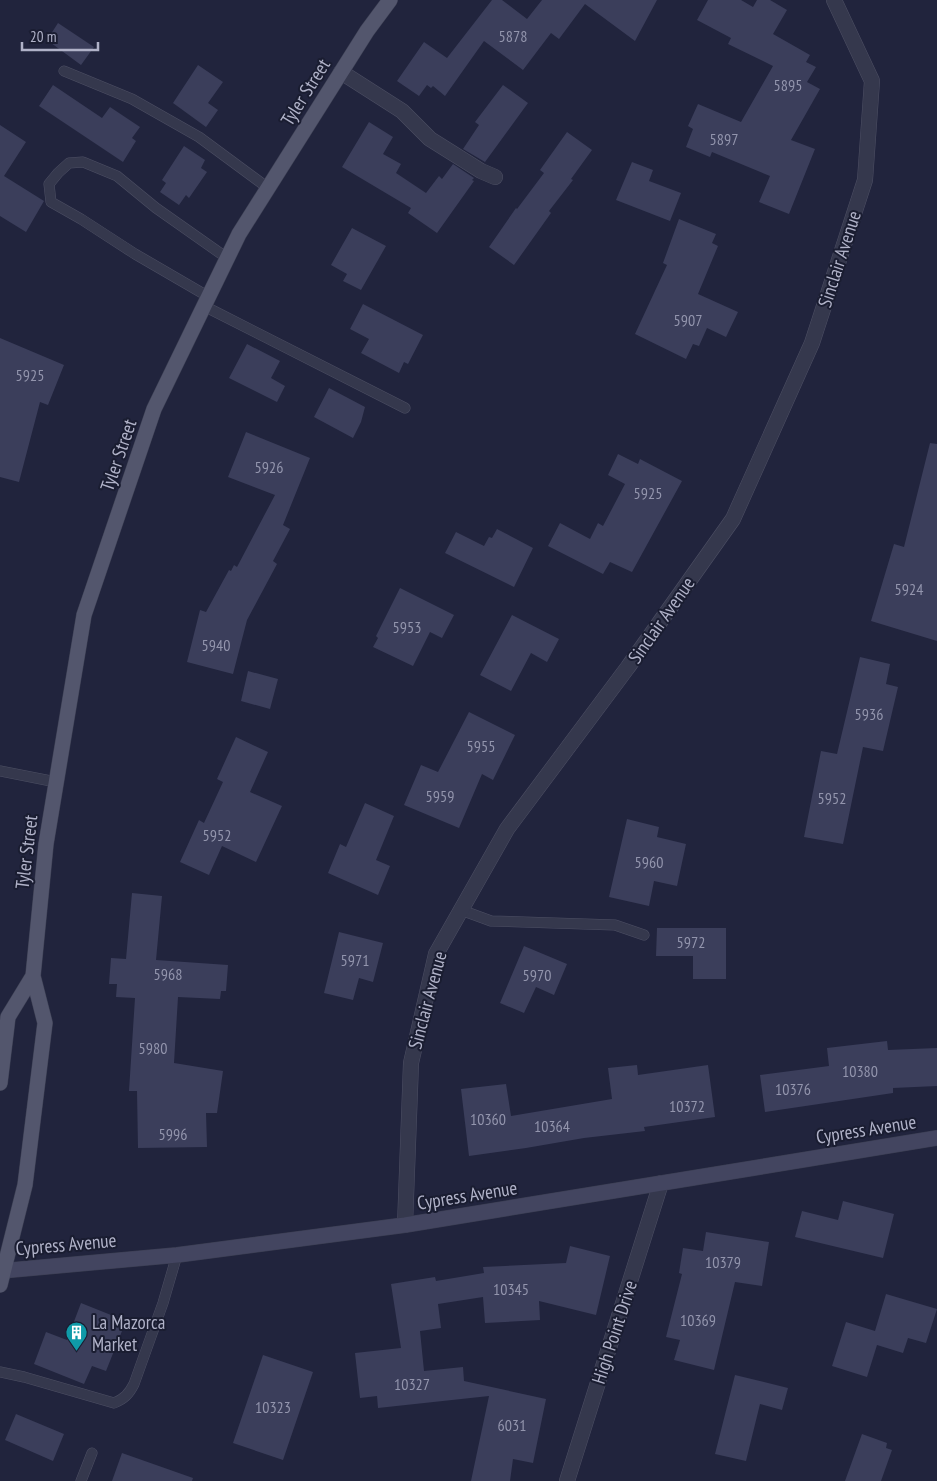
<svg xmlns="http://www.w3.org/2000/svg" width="937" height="1481" viewBox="0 0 937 1481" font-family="'PT Sans Narrow',sans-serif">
<rect width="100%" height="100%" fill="#21243d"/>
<path fill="#3b3e5b" d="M 492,0 L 502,0 L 527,19 L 542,0 L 657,0 L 635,41 L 585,4 L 559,39 L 551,33 L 523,70 L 484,41 L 445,96 L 433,86 L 431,88 L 427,85 L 419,96 L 397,81 L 424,42 L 447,58 Z
M 708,0 L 741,0 L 753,7 L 757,0 L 770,0 L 787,10 L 773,34 L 810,55 L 806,62 L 816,67 L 807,82 L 820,89 L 791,140 L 815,149 L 789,214 L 759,202 L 770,176 L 712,152 L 710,157 L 686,147 L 693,129 L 688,126 L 698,104 L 741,122 L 773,66 L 728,44 L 731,38 L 697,20 Z
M 58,23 L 94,47 L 81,65 L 47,40 Z
M 198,65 L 223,82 L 208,103 L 218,110 L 206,127 L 173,103 Z
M 53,85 L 102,118 L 110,107 L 140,127 L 132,138 L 136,141 L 123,162 L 39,106 Z
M 503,85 L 528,103 L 485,162 L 463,149 L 479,125 L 475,122 Z
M 369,122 L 393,137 L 383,154 L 401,164 L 396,173 L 426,193 L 439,176 L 442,179 L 453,164 L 474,178 L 472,180 L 474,181 L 437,233 L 408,213 L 411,208 L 342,167 Z
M 0,125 L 26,142 L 4,176 L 44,201 L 26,232 L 0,216 Z
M 567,132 L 592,150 L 571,179 L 573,180 L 549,211 L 551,213 L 514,265 L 489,247 L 516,208 L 517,209 L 544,173 L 540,170 Z
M 184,146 L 205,160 L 201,168 L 207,172 L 189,198 L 186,195 L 179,205 L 160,192 L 166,183 L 162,180 Z
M 632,162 L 653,170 L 649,181 L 681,193 L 670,221 L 616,200 Z
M 679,219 L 716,234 L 712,243 L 718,246 L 698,294 L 738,312 L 726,337 L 707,328 L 699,346 L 693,344 L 686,359 L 635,334 L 667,265 L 663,263 Z
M 352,228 L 386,246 L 361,290 L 343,281 L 347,274 L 331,265 Z
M 363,304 L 423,335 L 408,364 L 404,362 L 399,373 L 361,353 L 369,339 L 350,329 Z
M 0,338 L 64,365 L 48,405 L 40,402 L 19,482 L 0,477 Z
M 247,344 L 280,361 L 271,378 L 285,386 L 277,402 L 229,378 Z
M 329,388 L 365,407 L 361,422 L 353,438 L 314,417 Z
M 246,432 L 310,458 L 283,525 L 290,529 L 273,561 L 277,564 L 247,620 L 233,674 L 187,662 L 200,610 L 206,612 L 229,570 L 231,571 L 234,565 L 237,567 L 275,495 L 228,477 Z
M 930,443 L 937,444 L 937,641 L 871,621 L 894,544 L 904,547 Z
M 618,454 L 638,464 L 640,459 L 682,481 L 632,572 L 610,562 L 603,574 L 548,546 L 560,523 L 590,539 L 598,523 L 603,526 L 625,484 L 608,475 Z
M 497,529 L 533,548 L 514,587 L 445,553 L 456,532 L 484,546 L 489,537 L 492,538 Z
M 400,588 L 454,615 L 442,638 L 430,632 L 413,666 L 373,647 L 378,638 L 376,636 Z
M 512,615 L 559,639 L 547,662 L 531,653 L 511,691 L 480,675 Z
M 860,657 L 890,664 L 886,684 L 898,687 L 883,751 L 863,747 L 843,844 L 804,837 L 821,751 L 837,754 Z
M 248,671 L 278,679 L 270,709 L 241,701 Z
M 469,712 L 515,735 L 493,780 L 482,774 L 459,828 L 404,805 L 421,765 L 438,772 Z
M 236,737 L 268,752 L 250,792 L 282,806 L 256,862 L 222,846 L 209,875 L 180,862 L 199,820 L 204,823 L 223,782 L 217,779 Z
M 365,803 L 394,816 L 376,860 L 390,866 L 378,895 L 328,873 L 340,844 L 346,847 Z
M 627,819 L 659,827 L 657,837 L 686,844 L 677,886 L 654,881 L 649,906 L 609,897 Z
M 132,893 L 162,896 L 156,960 L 228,965 L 226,991 L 221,991 L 220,999 L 178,997 L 174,1063 L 223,1071 L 217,1113 L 206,1113 L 207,1147 L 138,1148 L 137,1091 L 129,1091 L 135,998 L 116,997 L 117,984 L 109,984 L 111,958 L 126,959 Z
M 657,928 L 726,928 L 726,979 L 693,979 L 693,956 L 656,956 Z
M 339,932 L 383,943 L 373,982 L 359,978 L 353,1000 L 324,993 Z
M 524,946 L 567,964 L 554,995 L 536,987 L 524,1013 L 500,1003 Z
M 887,1041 L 888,1050 L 937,1048 L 937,1086 L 893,1088 L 893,1093 L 765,1112 L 760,1075 L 829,1066 L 827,1048 Z
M 637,1065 L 638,1075 L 708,1065 L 715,1117 L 644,1127 L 645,1131 L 584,1138 L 526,1148 L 469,1156 L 461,1089 L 506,1084 L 511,1116 L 612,1099 L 608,1068 Z
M 843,1201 L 894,1214 L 883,1258 L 795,1237 L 802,1211 L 838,1220 Z
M 706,1232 L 769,1242 L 762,1286 L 735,1282 L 714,1370 L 674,1360 L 680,1340 L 666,1337 L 682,1274 L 679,1273 L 683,1248 L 703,1251 Z
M 570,1246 L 610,1256 L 596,1315 L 539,1301 L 540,1320 L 485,1323 L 483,1297 L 438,1304 L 441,1328 L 420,1331 L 424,1371 L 463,1367 L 464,1381 L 546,1399 L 533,1463 L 513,1459 L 510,1481 L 471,1481 L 489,1396 L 378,1408 L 377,1396 L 360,1398 L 355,1353 L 401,1348 L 391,1284 L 435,1277 L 436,1281 L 484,1273 L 483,1267 L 566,1263 Z
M 886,1294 L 937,1309 L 926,1343 L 908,1338 L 903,1353 L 877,1345 L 867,1377 L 832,1366 L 846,1322 L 875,1331 Z
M 81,1303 L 126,1321 L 106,1371 L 92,1366 L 84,1384 L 34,1364 L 46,1332 L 67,1340 Z
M 263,1355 L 313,1372 L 283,1460 L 233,1443 Z
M 735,1375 L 788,1388 L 782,1410 L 760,1404 L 746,1461 L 715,1454 Z
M 16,1414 L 64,1434 L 53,1461 L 5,1440 Z
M 862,1434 L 887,1443 L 886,1448 L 892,1450 L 881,1481 L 845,1481 Z
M 122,1453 L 193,1478 L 192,1481 L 112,1481 Z"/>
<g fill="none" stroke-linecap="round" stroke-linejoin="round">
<defs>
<path id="lane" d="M 64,71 L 132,99 L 199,137 L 268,188
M 209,297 L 135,254 L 81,219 L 51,202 L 49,184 L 58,173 L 69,163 L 83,162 L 117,176 L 156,208 L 227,258
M 204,306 L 405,408
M 0,771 L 56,782
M 461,910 L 491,921 L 615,925 L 644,935
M 0,1372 L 24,1377 L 114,1403 C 124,1399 129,1394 134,1384 L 163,1303 L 177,1255
M 81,1481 L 92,1453"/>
<path id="street" d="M 341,72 L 402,111 L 430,139 L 481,171 L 495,177
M 405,1225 L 411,1063 L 436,954 L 507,829 L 628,667 L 733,519 L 812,343 L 865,180 L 872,81 L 834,0
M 567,1481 L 661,1183"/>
<path id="secondary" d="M 0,1271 L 177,1255 L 405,1225 L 937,1138"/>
<path id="primary" d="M 0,1083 L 8,1017 L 33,976
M 0,1285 L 25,1185 L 45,1023 L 33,976 L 46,844 L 84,615 L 154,409 L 204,306 L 239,234 L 367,31 L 390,0"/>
</defs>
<use href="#lane" stroke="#4d4f64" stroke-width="11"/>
<use href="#street" stroke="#4d4f64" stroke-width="16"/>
<use href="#secondary" stroke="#3b3e52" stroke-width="16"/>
<use href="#primary" stroke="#3b3e52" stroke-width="16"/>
<use href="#lane" stroke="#35384d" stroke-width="10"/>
<use href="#street" stroke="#35384d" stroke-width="15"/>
<use href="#secondary" stroke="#434560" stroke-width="15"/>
<use href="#primary" stroke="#53566d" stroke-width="15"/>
</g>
<defs>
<symbol id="building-pin" viewBox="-11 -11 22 30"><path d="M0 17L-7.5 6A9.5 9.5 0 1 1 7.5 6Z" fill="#0f9aa8" stroke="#1a1d31"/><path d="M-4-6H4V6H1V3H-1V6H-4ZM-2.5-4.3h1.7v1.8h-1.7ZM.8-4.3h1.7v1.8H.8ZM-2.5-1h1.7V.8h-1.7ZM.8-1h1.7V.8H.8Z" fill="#fff"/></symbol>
</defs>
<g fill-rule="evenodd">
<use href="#building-pin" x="64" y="1320" width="25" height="34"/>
</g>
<g text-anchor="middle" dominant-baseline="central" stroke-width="4" stroke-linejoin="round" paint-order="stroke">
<g font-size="16" fill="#9395ad">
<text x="513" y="36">5878</text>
<text x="788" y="85">5895</text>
<text x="724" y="139">5897</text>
<text x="688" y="320">5907</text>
<text x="30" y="375">5925</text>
<text x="269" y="467">5926</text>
<text x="648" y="493">5925</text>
<text x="909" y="589">5924</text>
<text x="407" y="627">5953</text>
<text x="216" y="645">5940</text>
<text x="869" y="714">5936</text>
<text x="481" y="746">5955</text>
<text x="440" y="796">5959</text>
<text x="832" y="798">5952</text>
<text x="217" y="835">5952</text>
<text x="649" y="862">5960</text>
<text x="691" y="942">5972</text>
<text x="355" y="960">5971</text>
<text x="168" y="974">5968</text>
<text x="537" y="975">5970</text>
<text x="153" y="1048">5980</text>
<text x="860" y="1071">10380</text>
<text x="793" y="1089">10376</text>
<text x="687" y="1106">10372</text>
<text x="488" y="1119">10360</text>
<text x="552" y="1126">10364</text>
<text x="173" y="1134">5996</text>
<text x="723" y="1262">10379</text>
<text x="511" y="1289">10345</text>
<text x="698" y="1320">10369</text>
<text x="412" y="1384">10327</text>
<text x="273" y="1407">10323</text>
<text x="512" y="1425">6031</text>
</g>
<g font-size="19" fill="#b0b2c8" stroke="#1a1d31">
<text transform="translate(305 92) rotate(-58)">Tyler Street</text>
<text transform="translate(839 259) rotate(-72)">Sinclair Avenue</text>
<text transform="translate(118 455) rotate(-71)">Tyler Street</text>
<text transform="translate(661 620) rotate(-55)">Sinclair Avenue</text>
<text transform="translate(26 852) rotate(-83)">Tyler Street</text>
<text transform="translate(427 1000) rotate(-75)">Sinclair Avenue</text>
<text transform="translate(866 1129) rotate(-9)">Cypress Avenue</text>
<text transform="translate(467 1195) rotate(-9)">Cypress Avenue</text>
<text transform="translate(66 1244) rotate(-5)">Cypress Avenue</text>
<text transform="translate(614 1332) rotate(-72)">High Point Drive</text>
</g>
<g font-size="19" fill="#b0b2c8" stroke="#1a1d31" text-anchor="start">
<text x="92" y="1322">La Mazorca<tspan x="92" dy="22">Market</tspan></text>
</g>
</g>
<path d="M22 42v8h76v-8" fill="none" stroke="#b0b2c8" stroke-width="2.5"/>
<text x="30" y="42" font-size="15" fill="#b0b2c8" stroke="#1a1d31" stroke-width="4" paint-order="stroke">20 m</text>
</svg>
